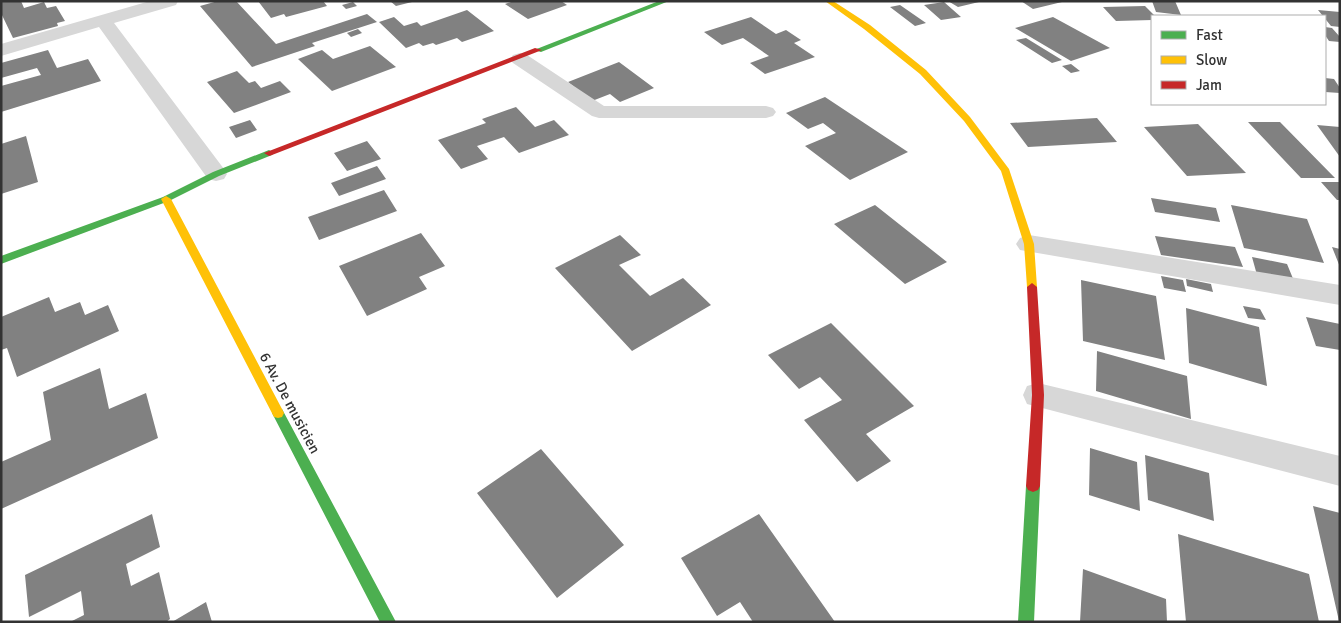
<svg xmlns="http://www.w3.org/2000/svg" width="1341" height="623" viewBox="0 0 1341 623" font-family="Signika,sans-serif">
<rect width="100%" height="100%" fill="#fff"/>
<path fill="#818181" d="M 1,1 L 21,1 L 24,8 L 44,2 L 47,8 L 56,6 L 65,21 L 57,23 L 58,26 L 13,38 L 1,13 Z
M 218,1 L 236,1 L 276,44 L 367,14 L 377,22 L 312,43 L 315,46 L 252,67 L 200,6 Z
M 258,1 L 323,1 L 327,6 L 286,17 L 284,14 L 271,18 Z
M 390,1 L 412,1 L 412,2 L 396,6 Z
M 514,1 L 561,1 L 567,5 L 528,19 L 505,4 Z
M 948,1 L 979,1 L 979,2 L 958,7 Z
M 1021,1 L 1062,1 L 1062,2 L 1033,9 Z
M 1152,1 L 1175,1 L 1181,15 L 1156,12 Z
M 353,2 L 357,6 L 346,9 L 342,5 Z
M 944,2 L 961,17 L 941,20 L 924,5 Z
M 900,5 L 926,23 L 915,26 L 890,7 Z
M 1145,6 L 1155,16 L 1152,16 L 1152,20 L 1116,21 L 1103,7 Z
M 467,10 L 494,31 L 462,42 L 457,38 L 436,45 L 433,43 L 423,46 L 419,43 L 406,48 L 379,22 L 394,17 L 404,26 L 417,22 L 421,26 Z
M 1318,10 L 1340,12 L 1340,27 L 1331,26 Z
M 751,17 L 776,34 L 786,30 L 801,40 L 794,43 L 815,57 L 765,74 L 750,63 L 769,56 L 743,38 L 722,45 L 704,32 Z
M 1053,17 L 1110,48 L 1071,61 L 1015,28 Z
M 1325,27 L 1332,28 L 1340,37 L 1340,42 L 1329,41 L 1325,35 Z
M 358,29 L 362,33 L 351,37 L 347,33 Z
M 1026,38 L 1062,60 L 1052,63 L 1016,40 Z
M 370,46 L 396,67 L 332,91 L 298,59 L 322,50 L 333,59 Z
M 48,50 L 57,68 L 88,59 L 101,81 L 1,112 L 1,86 L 41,75 L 37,68 L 1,78 L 1,63 Z
M 619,62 L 654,88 L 620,102 L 610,94 L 592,101 L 568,82 Z
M 1071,64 L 1080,71 L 1071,73 L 1062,66 Z
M 237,71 L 249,83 L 255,81 L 261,88 L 280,81 L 291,92 L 234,113 L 207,82 Z
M 1325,78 L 1334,79 L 1340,88 L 1340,93 L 1325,92 Z
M 825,97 L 908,152 L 850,180 L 805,146 L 836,133 L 823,123 L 808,129 L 786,113 Z
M 516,107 L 535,127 L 554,120 L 569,135 L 519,153 L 504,137 L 477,146 L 488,159 L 461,169 L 438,140 L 486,123 L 482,119 Z
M 1097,118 L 1117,142 L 1028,147 L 1010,123 Z
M 250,120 L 257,130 L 236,138 L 229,127 Z
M 1248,122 L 1280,122 L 1335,178 L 1301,178 Z
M 1198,124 L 1246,173 L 1187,176 L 1144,127 Z
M 1317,125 L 1340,127 L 1340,157 Z
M 26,136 L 38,182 L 1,194 L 1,144 Z
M 367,141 L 381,159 L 347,171 L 334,153 Z
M 377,166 L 386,179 L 339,196 L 331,183 Z
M 1321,182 L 1340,182 L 1340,200 L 1337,200 Z
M 384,190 L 397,211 L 319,240 L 308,217 Z
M 1151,198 L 1216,208 L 1220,222 L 1155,212 Z
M 875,205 L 947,262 L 905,284 L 834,224 Z
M 1231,205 L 1307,219 L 1324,263 L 1244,248 Z
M 421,233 L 445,266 L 419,277 L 427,289 L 367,316 L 339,266 Z
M 620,235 L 641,255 L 619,265 L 650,296 L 683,278 L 711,305 L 632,351 L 555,268 Z
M 1155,236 L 1235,247 L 1243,267 L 1161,255 Z
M 1332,247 L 1340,249 L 1340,267 Z
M 1252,257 L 1287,264 L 1294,281 L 1257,275 Z
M 1161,276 L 1183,280 L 1186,292 L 1164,288 Z
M 1186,279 L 1211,284 L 1213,292 L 1187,286 Z
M 1081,280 L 1156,296 L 1165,360 L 1083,341 Z
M 49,297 L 55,312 L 80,302 L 85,315 L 108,305 L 119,331 L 17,377 L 7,348 L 1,350 L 1,317 Z
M 1243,306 L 1260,309 L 1266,320 L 1248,318 Z
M 1186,308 L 1259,327 L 1267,386 L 1189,363 Z
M 1306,317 L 1340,324 L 1340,350 L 1316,346 Z
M 831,323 L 914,406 L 866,434 L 891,461 L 857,482 L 804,420 L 842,400 L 820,377 L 799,389 L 768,355 Z
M 1097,351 L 1187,376 L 1191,419 L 1096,391 Z
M 100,368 L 109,409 L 146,393 L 158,438 L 1,509 L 1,462 L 51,440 L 43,392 Z
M 1090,448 L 1137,462 L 1140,511 L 1089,495 Z
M 541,449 L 624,545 L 557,598 L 477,493 Z
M 1145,455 L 1209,473 L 1214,521 L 1148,500 Z
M 1313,506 L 1340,513 L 1340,621 L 1339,621 Z
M 152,514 L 160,547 L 126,564 L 131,586 L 159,572 L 170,619 L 166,622 L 70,622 L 84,615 L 81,591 L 29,617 L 25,575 Z
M 759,514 L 835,622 L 753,622 L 740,602 L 717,616 L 681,558 Z
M 1178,534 L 1309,574 L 1319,622 L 1186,622 Z
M 1083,569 L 1166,599 L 1167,622 L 1080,622 Z
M 206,602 L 212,622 L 172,622 Z"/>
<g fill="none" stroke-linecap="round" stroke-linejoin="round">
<path fill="#d7d7d7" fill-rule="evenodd" d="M 150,1 L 178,1 L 176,5 L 114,23 L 224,169 L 227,174 L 224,179 L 216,181 L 208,179 L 99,27 L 1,56 L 1,44 Z
M 520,53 L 527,55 L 604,106 L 766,106 L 773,108 L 776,112 L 773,116 L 766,118 L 599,118 L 592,116 L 513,63 L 510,59 L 513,55 Z
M 1029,235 L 1340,285 L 1340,305 L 1020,250 L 1016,244 L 1020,238 Z
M 1038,383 L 1340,456 L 1340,486 L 1027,404 L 1023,395 L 1027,386 Z"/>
<path fill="#4caf50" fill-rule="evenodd" d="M 659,1 L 669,1 L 541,52 L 534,50 Z
M 269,150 L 274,153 L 272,155 L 219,176 L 169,201 L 1,264 L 1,256 L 163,197 L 213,172 Z
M 278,408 L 282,409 L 396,622 L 380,622 L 272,413 L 274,409 Z
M 1033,480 L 1038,482 L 1040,486 L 1034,622 L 1018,622 L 1026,486 L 1028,482 Z"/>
<path fill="#ffc107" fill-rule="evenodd" d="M 825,1 L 833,1 L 870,25 L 926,70 L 970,117 L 1009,169 L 1034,244 L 1037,287 L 1036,290 L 1032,291 L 1027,287 L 1024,244 L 1001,171 L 964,121 L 920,74 L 864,29 Z
M 166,196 L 171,199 L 282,409 L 284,413 L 282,417 L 278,418 L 274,417 L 161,199 Z"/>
<path fill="#c62828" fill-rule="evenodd" d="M 535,48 L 542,50 L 272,155 L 269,156 L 264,153 Z
M 1032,283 L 1037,287 L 1044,395 L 1040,486 L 1038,490 L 1033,492 L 1028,490 L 1026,486 L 1032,395 L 1027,287 Z"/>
</g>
<g text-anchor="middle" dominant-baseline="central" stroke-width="5" stroke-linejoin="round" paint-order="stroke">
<g font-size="15" fill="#333" stroke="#fff">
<text transform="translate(290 403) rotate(62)">6 Av. De musicien</text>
</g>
</g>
<rect width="1341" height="623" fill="none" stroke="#333333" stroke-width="5"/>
<rect x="1151" y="15" width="175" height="90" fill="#ffffff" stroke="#adadad"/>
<rect x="1161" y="31" width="25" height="8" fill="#4caf50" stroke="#adadad"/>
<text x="1196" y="40" font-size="15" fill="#333333">Fast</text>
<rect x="1161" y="56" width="25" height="8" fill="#ffc107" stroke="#adadad"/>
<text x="1196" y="65" font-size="15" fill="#333333">Slow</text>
<rect x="1161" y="81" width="25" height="8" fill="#c62828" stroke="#adadad"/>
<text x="1196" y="90" font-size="15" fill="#333333">Jam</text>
</svg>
